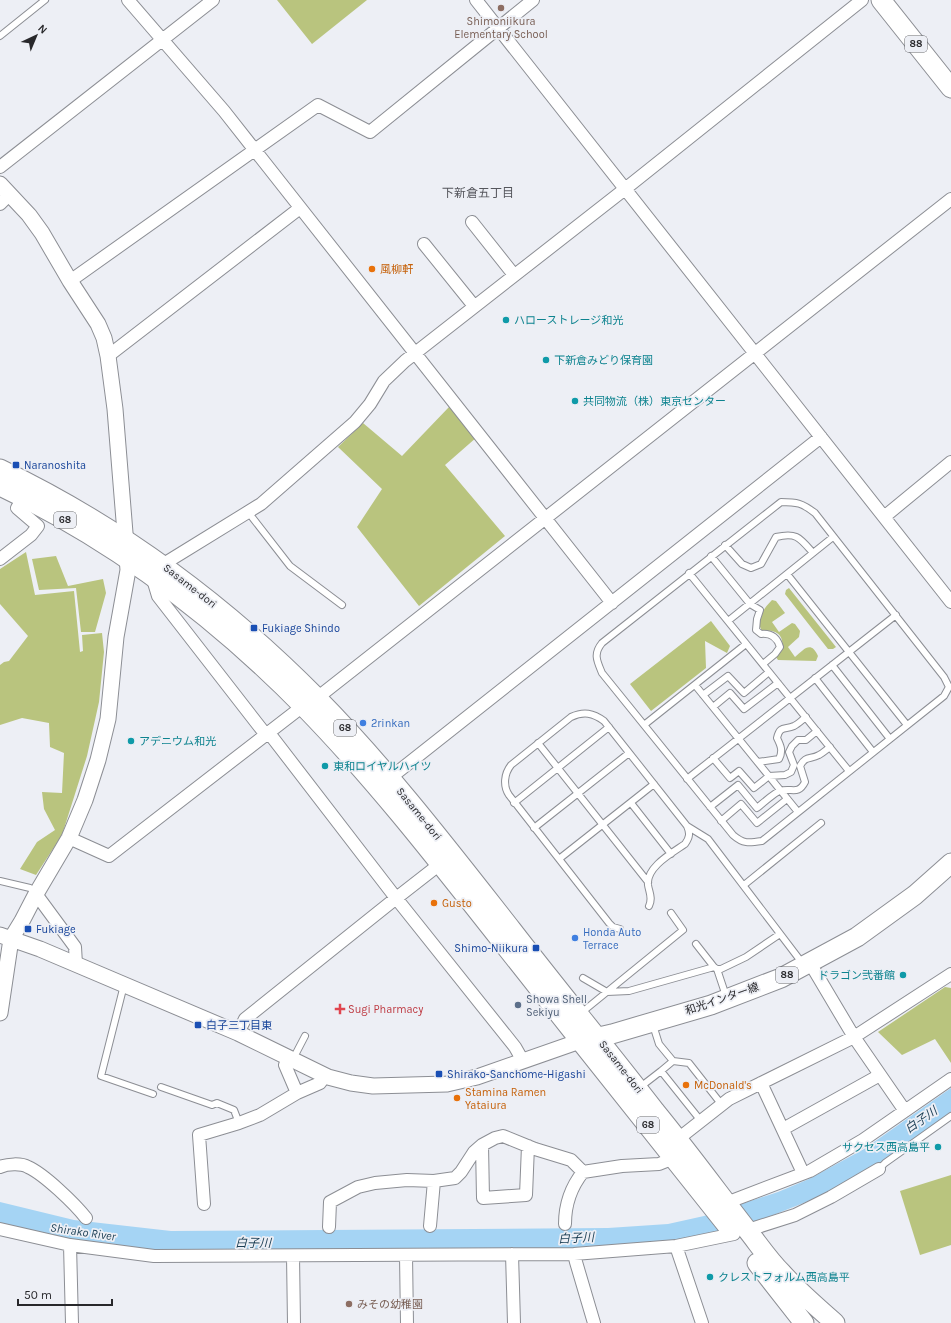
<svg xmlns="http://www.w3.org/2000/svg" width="951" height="1323" viewBox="0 0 951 1323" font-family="Karla,'Noto Sans JP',sans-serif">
<rect width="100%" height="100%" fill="#edeff5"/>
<path fill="#b9c47e" d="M 277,0 L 367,0 L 312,44 Z
M 449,407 L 477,437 L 445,465 L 505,536 L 419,606 L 357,527 L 382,489 L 338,447 L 363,423 L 402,456 Z
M 26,552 L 35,595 L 74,591 L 80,652 L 83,651 L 82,635 L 102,633 L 104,652 L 99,702 L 87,756 L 62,835 L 36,875 L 20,869 L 37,842 L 55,830 L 44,809 L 42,792 L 62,793 L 64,753 L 50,747 L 49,723 L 22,718 L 0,725 L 0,665 L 4,662 L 9,661 L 28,636 L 0,604 L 0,569 Z
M 56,556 L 68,586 L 103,579 L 106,593 L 95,632 L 81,632 L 76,588 L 39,590 L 32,559 Z
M 789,588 L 836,647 L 833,649 L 828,649 L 785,594 L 786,590 Z
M 772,600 L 776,601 L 785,613 L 772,622 L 779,632 L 792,623 L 795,624 L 800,631 L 799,637 L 788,647 L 795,657 C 804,649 811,640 818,656 L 816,661 L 778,660 L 776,657 C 783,650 786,637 775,632 C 771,630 767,631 762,631 C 755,620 764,608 772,600 Z
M 711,621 L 730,646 L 727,653 L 705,641 L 706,668 L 651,711 L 630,684 Z
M 945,987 L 951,988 L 951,1063 L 935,1039 L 902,1055 L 878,1032 Z
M 951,1175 L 951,1245 L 920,1255 L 900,1191 Z"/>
<path fill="#a5d4f4" d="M 951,1088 L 951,1113 L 887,1158 L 833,1190 L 806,1202 L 758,1221 L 681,1241 L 608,1248 L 174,1252 L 84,1242 L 32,1232 L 0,1223 L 0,1202 L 74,1220 L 171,1231 L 608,1228 L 668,1224 L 704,1216 L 778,1192 L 809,1179 L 864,1149 Z"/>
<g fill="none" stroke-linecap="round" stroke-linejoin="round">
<defs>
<path id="service" d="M 0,36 L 45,0
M 781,502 C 797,502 802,503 815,513 L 944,677 L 949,687 L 944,696 L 762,841 C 749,843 743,844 733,835 L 602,673 C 597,661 593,654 602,643 Z
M 248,512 L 290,566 L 342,605
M 725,545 L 742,564 L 751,568 L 761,564 L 776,537 C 797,532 800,538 813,553
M 711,556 L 750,604 L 760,610 L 757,619 L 756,630 L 761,634 C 771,633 777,637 780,647 L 775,654 L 763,664
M 689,573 L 849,771
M 787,574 L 907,725
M 728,621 L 833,537
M 832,665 L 890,739
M 815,678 L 873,752
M 695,685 L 798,812
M 703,695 L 728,676 L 744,693 L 769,672
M 713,707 L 730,693 L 744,709 L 778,683
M 644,725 L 746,644
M 538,743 L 648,882
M 713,758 L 730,778 L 739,771 L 754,788 L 769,776 L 785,775 L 791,772 L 794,765 L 789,752 L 792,746 L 798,740 L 806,740 L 817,731
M 758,762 L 779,759 C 783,751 781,746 777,738 C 780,725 785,730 794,726 C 798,724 802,720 806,717
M 687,779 L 896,615
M 514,803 L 609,727
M 631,803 L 671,854
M 710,807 L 738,785 L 757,808 C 762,804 775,792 780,791 C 791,787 798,796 805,782 L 800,766 C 806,755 810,760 819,755 C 823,753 826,750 830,747
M 721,821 L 741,804 L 757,823 L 787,799
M 687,826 L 708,839 L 803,964
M 534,828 L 629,753
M 559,859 L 654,784
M 0,881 L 30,888 L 36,894
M 744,885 L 821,823
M 620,929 L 613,927 L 609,923 L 509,795 C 503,786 504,774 511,765 L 571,717 C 584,711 593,713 604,721 L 687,826 C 690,833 690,837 685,844 C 672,853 646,867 648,885 C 649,892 653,898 649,906
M 696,944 L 714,967 L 717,969 L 721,969 L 746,957 L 780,934
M 717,969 L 726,996
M 583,978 L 607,992 L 629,991 L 714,967
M 124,985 L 101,1076 L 153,1094
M 581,1013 L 683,930 L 671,913
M 653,1025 L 659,1044 L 673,1061
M 293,1059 L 305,1036
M 661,1071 L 673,1061 L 689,1063 L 722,1105
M 161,1087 L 212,1105 L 217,1103 L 234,1110 L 239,1123
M 639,1088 L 661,1071 L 701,1121
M 879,1169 L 885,1163 L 951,1116"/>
<path id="minor" d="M 128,0 L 224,111 L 612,603
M 476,0 L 951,602
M 0,167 L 213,0
M 0,204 L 9,195
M 472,222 L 514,275
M 424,244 L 474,306
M 70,281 L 318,105 L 370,132 L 533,0
M 108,356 L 300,208
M 884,517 L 951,462
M 0,559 L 31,535 L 38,526 L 17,508 L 23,498
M 162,565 L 261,504 L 355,422 L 370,404 L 384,381 L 405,361 L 625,189 L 862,0
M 152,576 L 158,596 L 266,735
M 269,733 L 396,898 L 515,1047 L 523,1061
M 390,778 L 821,437
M 69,838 L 109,856 L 303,706 L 317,698 L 951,199
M 36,894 L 75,947 L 76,964
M 810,963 L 854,1037 L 905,1111
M 238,1033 L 245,1019 L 390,903 L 440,864
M 288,1058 L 285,1065 L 297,1093
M 761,1083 L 803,1173
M 783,1129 L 880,1075
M 678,1139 L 729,1099 L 854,1037 L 951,974
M 482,1145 L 483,1198 L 526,1195 L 528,1146
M 0,1167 C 7,1164 21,1163 28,1167 C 44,1174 75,1204 86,1218
M 726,1203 L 810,1171 L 863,1140 L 951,1079
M 204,1204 L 199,1135 L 239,1123 L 260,1115 L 297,1093 L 320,1083 L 325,1076
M 565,1224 C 565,1205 571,1187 583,1172
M 430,1226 L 434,1181
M 329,1227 L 330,1202 L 358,1187 L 375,1183 L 407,1180 L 434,1181 L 455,1178 L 461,1172 L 474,1152 L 482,1145 L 495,1138 L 503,1136 L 535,1149 L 571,1160 L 583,1172 L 622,1166 L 659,1164 L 674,1158
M 0,1229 L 70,1245 L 154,1256 L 574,1254 L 676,1246 L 734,1234
M 748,1230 L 795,1215 L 831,1197 L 879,1169
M 70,1245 L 72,1323
M 676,1246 L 702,1323
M 512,1254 L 514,1323
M 574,1254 L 576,1262 L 594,1323
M 406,1255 L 407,1323
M 293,1256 L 294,1323"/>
<path id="tertiary" d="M 0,184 L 29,215 L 42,233 L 70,281 L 98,324 L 104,338 L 108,356 L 115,409 L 128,570 L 116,637 L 108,719 L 98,760 L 85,800 L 69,838 L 36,894 L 22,921 L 11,939 L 0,1013
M 0,935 L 40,949 L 238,1033 L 328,1077 L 351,1083 L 373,1086 L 447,1084 L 477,1077 L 580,1041"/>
<path id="primary" d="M 881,0 L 951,88
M 0,469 C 119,526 225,605 317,698 C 388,770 450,851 512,930 C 559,991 608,1050 655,1111 C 687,1150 717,1191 748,1231 C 759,1245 769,1260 782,1273 C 798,1291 817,1307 835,1323
M 0,486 C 115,541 217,618 306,709 C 378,783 442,866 506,947 C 580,1041 655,1135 729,1228
M 586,1040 L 612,1034 L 711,1005 L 781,978 L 857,937 L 915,895 L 951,863
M 757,1263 L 804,1323"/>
</defs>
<use href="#service" stroke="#8c8e94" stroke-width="8"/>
<use href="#minor" stroke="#8c8e94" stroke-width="14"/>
<use href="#tertiary" stroke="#8c8e94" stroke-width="17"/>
<use href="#primary" stroke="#8c8e94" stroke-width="21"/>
<use href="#service" stroke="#fff" stroke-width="6"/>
<use href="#minor" stroke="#fff" stroke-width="12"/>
<use href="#tertiary" stroke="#fff" stroke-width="15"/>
<use href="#primary" stroke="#fff" stroke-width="19"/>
</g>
<g fill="#8d6e63" stroke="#edeff5" stroke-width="1.5">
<circle cx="501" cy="8" r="4"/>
<circle cx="349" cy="1304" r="4"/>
</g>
<g fill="#e8710a" stroke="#edeff5" stroke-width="1.5">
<circle cx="372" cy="269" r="4"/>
<circle cx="434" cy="903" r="4"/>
<circle cx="686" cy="1085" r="4"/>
<circle cx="457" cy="1098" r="4"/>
</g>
<g fill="#0f9aa8" stroke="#edeff5" stroke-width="1.5">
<circle cx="506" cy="320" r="4"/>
<circle cx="546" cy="360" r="4"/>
<circle cx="575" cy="401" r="4"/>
<circle cx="131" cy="741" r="4"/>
<circle cx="325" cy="766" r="4"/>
<circle cx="903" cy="975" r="4"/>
<circle cx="938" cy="1147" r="4"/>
<circle cx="710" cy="1277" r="4"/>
</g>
<g fill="#1a4fb4" stroke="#edeff5" stroke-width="1.5">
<rect x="12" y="461" width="8" height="8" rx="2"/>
<rect x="250" y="624" width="8" height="8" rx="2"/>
<rect x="24" y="925" width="8" height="8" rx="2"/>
<rect x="532" y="944" width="8" height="8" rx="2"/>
<rect x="194" y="1021" width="8" height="8" rx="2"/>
<rect x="435" y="1070" width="8" height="8" rx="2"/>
</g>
<g fill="#3f7fe0" stroke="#edeff5" stroke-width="1.5">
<circle cx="363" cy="723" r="4"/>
<circle cx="575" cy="938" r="4"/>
</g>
<circle fill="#5c6f8a" stroke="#edeff5" stroke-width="1.5" cx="518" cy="1005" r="4"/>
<path fill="#e0444e" stroke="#edeff5" stroke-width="1.5" d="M338 1003h4v4h4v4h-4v4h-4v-4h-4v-4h4z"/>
<g text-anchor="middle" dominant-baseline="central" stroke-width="3.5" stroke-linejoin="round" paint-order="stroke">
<g fill="#edeff5" stroke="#636468" stroke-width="1">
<rect x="905" y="36" width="22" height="16" rx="3"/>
<rect x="54" y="512" width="22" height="16" rx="3"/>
<rect x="334" y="720" width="22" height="16" rx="3"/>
<rect x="776" y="967" width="22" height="16" rx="3"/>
<rect x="637" y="1117" width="22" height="16" rx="3"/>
</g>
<g font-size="10" font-weight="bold" fill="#28282b">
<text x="916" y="44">88</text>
<text x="65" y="520">68</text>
<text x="345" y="728">68</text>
<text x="787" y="975">88</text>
<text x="648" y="1125">68</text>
</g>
<g font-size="11" fill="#785e54" stroke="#edeff5">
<text x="501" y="21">Shimoniikura<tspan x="501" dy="13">Elementary School</tspan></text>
<text x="357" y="1304" text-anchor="start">みその幼稚園</text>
</g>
<g font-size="11" fill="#c56008" stroke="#edeff5" text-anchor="start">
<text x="380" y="269">風柳軒</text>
<text x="442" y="903">Gusto</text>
<text x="694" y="1085">McDonald's</text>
<text x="465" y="1092">Stamina Ramen<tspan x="465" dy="13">Yataiura</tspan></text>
</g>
<g font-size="11" fill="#0d838f" stroke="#edeff5" text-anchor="start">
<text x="514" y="320">ハローストレージ和光</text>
<text x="554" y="360">下新倉みどり保育園</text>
<text x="583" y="401">共同物流（株）東京センター</text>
<text x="139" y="741">アデニウム和光</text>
<text x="333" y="766">東和ロイヤルハイツ</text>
<text x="895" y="975" text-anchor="end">ドラゴン弐番館</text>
<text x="930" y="1147" text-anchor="end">サクセス西高島平</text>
<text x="718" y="1277">クレストフォルム西高島平</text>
</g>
<g font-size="11" fill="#164399" stroke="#edeff5" text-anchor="start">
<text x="24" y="465">Naranoshita</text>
<text x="262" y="628">Fukiage Shindo</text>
<text x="36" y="929">Fukiage</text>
<text x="528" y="948" text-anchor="end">Shimo-Niikura</text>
<text x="206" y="1025">白子三丁目東</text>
<text x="447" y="1074">Shirako-Sanchome-Higashi</text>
</g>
<g font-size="11" fill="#28282b" stroke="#edeff5">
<text transform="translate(190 586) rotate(38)">Sasame-dori</text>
<text transform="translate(419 814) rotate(51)">Sasame-dori</text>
<text transform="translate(722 999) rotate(-19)">和光インター線</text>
<text transform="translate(621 1067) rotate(52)">Sasame-dori</text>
</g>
<g font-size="11" fill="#366cbe" stroke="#edeff5" text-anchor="start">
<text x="371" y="723">2rinkan</text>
<text x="583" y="932">Honda Auto<tspan x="583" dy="13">Terrace</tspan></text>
</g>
<g font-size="11" fill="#4e5e75" stroke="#edeff5" text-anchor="start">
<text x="526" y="999">Showa Shell<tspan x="526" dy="13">Sekiyu</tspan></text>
</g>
<g font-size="11" fill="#be3a42" stroke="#edeff5" text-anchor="start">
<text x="348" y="1009">Sugi Pharmacy</text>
</g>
<g font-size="12" fill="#55565c" stroke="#edeff5">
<text x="478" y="193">下新倉五丁目</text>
</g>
<g font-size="12" font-style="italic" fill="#1a3e54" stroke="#edeff5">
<text transform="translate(921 1120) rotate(-35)">白子川</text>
<text transform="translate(83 1232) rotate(8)">Shirako River</text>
<text transform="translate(576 1238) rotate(-3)">白子川</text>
<text transform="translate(253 1243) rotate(1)">白子川</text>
</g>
</g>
<g transform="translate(36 36) rotate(44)" stroke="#edeff5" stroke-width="3" paint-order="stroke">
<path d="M0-3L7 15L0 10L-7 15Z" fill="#28282b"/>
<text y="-6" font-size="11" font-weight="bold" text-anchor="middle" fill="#28282b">N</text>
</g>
<path d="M18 1299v6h94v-6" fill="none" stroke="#28282b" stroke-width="2"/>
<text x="24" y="1299" font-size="12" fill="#28282b" stroke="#edeff5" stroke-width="3" paint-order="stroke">50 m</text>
</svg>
